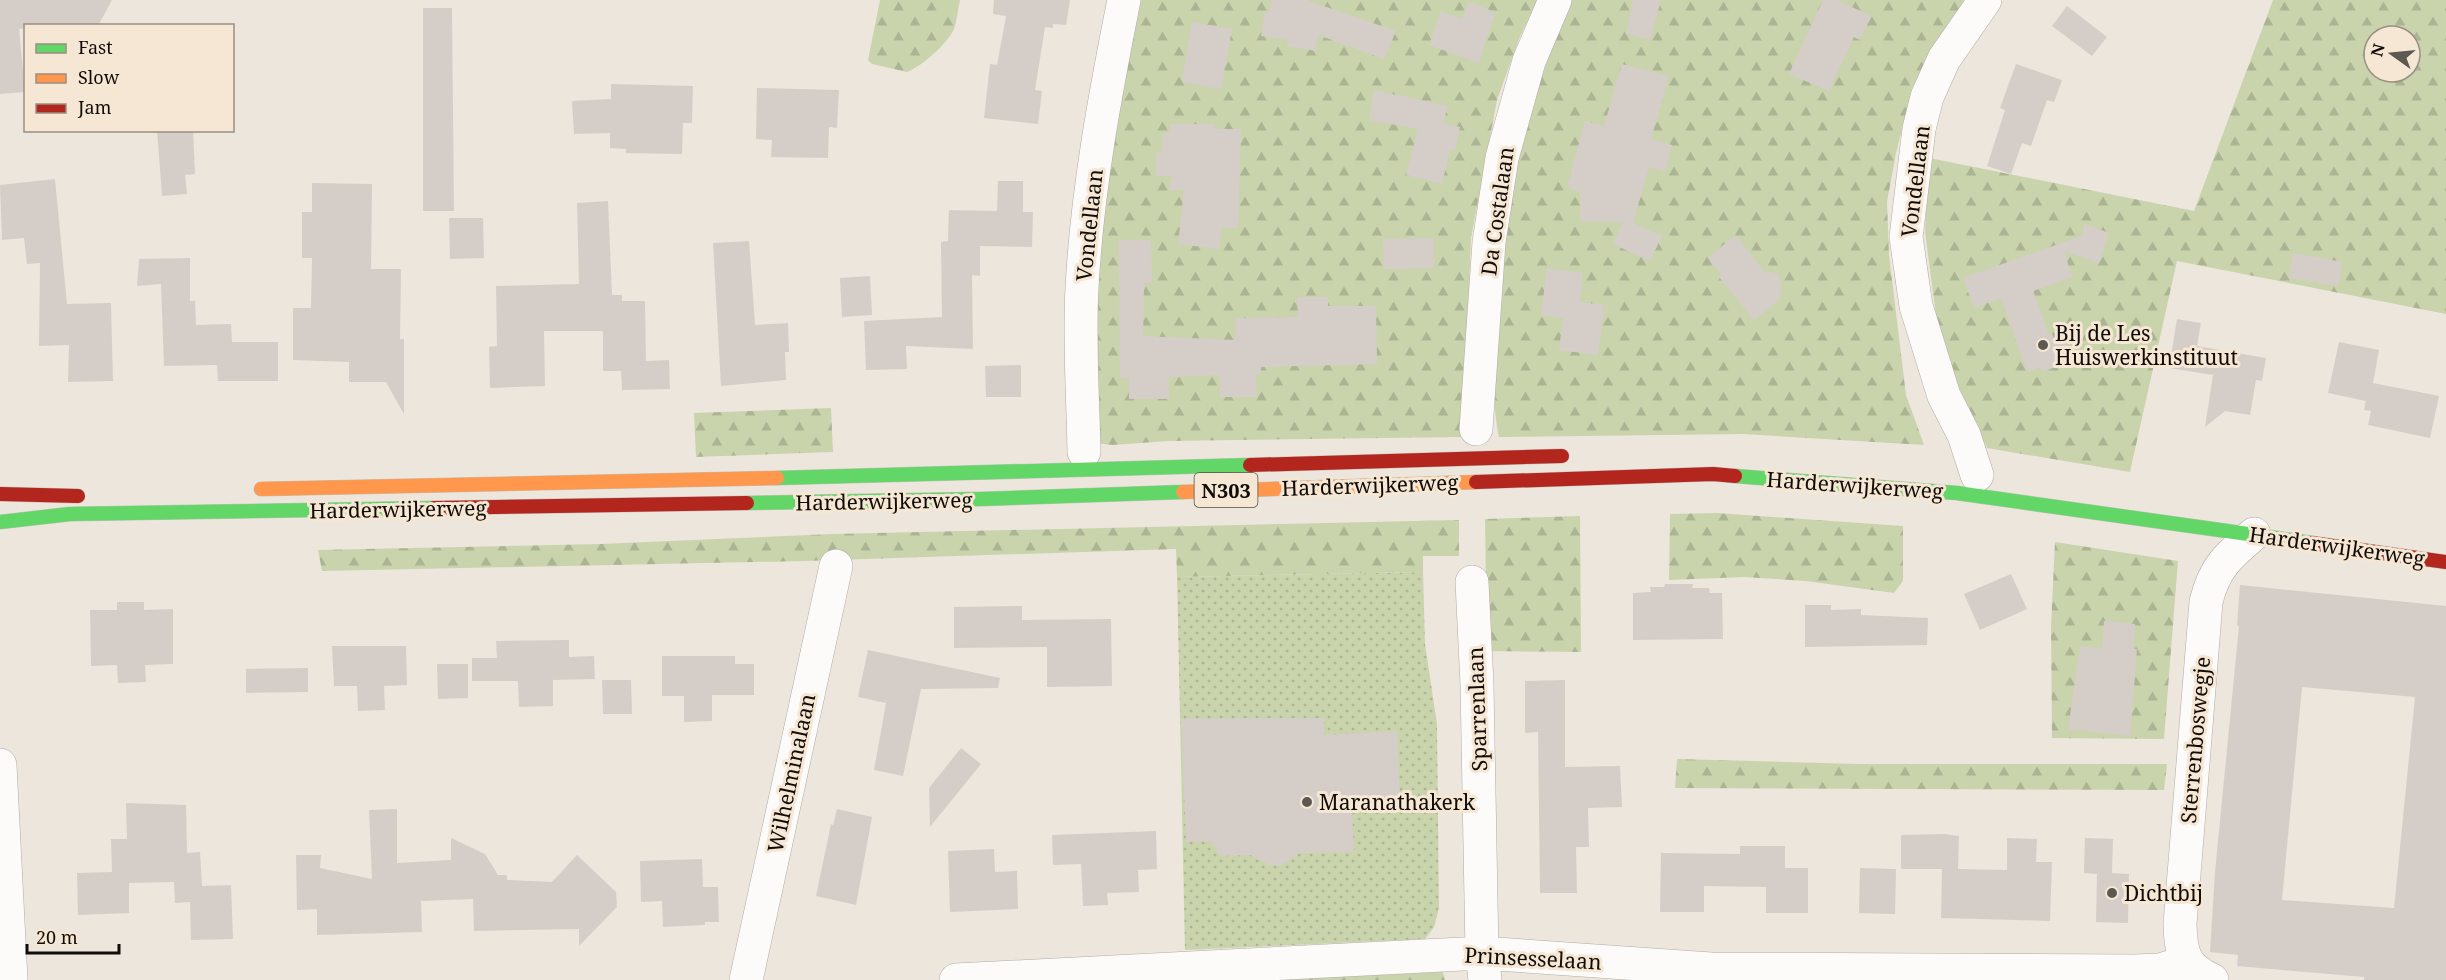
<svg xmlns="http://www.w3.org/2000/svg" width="2446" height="980" viewBox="0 0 2446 980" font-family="'Noto Serif',serif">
<defs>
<pattern id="grass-dots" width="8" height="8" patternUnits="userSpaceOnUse" patternTransform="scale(1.5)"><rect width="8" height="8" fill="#c9d4ad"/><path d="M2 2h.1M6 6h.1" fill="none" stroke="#acb593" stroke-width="1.8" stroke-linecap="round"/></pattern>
<pattern id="forest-firs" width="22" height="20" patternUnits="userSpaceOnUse" patternTransform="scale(1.5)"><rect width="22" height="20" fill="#c9d4ad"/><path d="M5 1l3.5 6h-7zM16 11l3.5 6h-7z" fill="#acb593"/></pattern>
</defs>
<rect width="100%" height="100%" fill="#ede6dc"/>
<path fill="url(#grass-dots)" d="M 1423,572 L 1425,644 L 1437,724 L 1439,908 L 1434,927 L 1425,939 L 1185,950 L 1177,577 Z"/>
<path fill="url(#forest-firs)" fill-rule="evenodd" d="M 880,0 L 960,0 C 958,9 957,20 954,29 C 948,43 921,67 907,72 L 872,64 L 868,60 Z
M 1137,0 L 1537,0 L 1519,39 L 1497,100 L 1471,238 L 1463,437 L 1168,441 L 1112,445 L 1096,443 L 1092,285 Z
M 1569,0 L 1964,0 L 1913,86 L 1896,153 L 1887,202 L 1889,255 L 1906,395 L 1924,445 L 1743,434 L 1499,437 C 1490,398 1496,354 1499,314 C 1503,266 1505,217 1515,169 C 1527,111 1550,56 1569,0 Z
M 2273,0 L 2446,0 L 2446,314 L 2177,261 L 2130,472 L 1987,448 L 1940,346 L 1925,232 L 1929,158 L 2194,211 ZM 2374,36 L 2410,36 L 2410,72 L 2374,72 Z
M 831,408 L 833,452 L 696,457 L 694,413 Z
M 1717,513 L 1903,526 L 1903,581 L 1894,593 L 1806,581 L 1744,577 L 1669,580 L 1670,514 Z
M 1580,516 L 1581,652 L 1487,651 L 1485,519 Z
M 1459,520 L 1459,556 L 1423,556 L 1423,572 L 1177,577 L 1176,549 L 805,561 L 322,571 L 318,550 L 600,544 L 833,534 Z
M 2055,542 L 2178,561 L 2164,739 L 2052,738 L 2051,627 Z
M 1677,759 L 1858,764 L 2167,764 L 2164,790 L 1675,788 Z
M 1443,972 L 1445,980 L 1269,980 Z"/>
<path fill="#d5cec8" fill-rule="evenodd" d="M 0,0 L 112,0 L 98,26 L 26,26 L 26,28 L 19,29 L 25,92 L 0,94 Z
M 994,0 L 1070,0 L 1066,25 L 1053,24 L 1053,28 L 1045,27 L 1035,90 L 1042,91 L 1038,124 L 984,118 L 990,64 L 997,65 L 1006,16 L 993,14 Z
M 1272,0 L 1306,0 L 1396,31 L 1384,59 L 1318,35 L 1316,51 L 1287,46 L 1288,40 L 1261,36 L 1265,12 L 1269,13 Z
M 1633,0 L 1661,0 L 1650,40 L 1626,34 Z
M 1823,0 L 1837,0 L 1871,16 L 1860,40 L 1854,37 L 1829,91 L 1789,74 Z
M 1469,2 L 1495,12 L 1479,63 L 1429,45 L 1441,11 L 1462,19 Z
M 2067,6 L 2107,37 L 2092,56 L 2052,26 Z
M 423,8 L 452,8 L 454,211 L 423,211 Z
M 1192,22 L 1232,29 L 1221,89 L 1182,82 Z
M 1622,64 L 1669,76 L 1651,139 L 1672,145 L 1665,172 L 1649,167 L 1633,223 L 1662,236 L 1650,261 L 1613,244 L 1623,222 L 1580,221 L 1580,192 L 1567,187 L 1585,121 L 1604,126 Z
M 2016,64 L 2062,80 L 2054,102 L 2047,100 L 2031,146 L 2022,143 L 2011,174 L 1987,166 L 2005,110 L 2000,108 Z
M 611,84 L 693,86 L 692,123 L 683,123 L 682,154 L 626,153 L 626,149 L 610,148 L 610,133 L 574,134 L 572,101 L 611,99 Z
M 757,88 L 839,90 L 837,128 L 829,127 L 828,158 L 771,157 L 772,140 L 756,139 Z
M 1374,90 L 1448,106 L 1443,123 L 1460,127 L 1455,151 L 1450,150 L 1442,184 L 1406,175 L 1418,129 L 1369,120 Z
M 1170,124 L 1215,124 L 1214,129 L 1241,129 L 1238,228 L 1222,228 L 1219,249 L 1178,244 L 1184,190 L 1168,190 L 1172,176 L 1156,176 L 1156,152 L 1162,152 L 1163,133 L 1170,133 Z
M 157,130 L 193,130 L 195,174 L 185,175 L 187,194 L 162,196 Z
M 55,179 L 67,304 L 111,303 L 113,381 L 68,382 L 69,345 L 39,346 L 40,263 L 27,264 L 24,238 L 2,240 L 0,185 Z
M 998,181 L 1023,181 L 1023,212 L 1033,212 L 1032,247 L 980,246 L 980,276 L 972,275 L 973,349 L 906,346 L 907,369 L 866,370 L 864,321 L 942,317 L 941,242 L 948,241 L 949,210 L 997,211 Z
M 312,183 L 372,184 L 371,269 L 401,269 L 400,339 L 404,339 L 404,414 L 386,382 L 349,382 L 349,362 L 293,360 L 293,308 L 311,308 L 312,258 L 302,258 L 302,212 L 312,212 Z
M 608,201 L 612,295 L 622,295 L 622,301 L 645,301 L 646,361 L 669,360 L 670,389 L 622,390 L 621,371 L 603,371 L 603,331 L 544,331 L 545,386 L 490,388 L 489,347 L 497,346 L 496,286 L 579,284 L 577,203 Z
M 449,218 L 483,218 L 484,258 L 450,259 Z
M 2085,224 L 2109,233 L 2099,263 L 2064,251 L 2072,277 L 2033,291 L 2049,335 L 2052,334 L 2055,342 L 2065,338 L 2073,361 L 2042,372 L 2040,367 L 2027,372 L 2001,298 L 1974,308 L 1963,278 L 2081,236 Z
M 1735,235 L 1764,271 L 1778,274 L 1781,283 L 1781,298 L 1754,320 L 1718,276 L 1721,273 L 1708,258 Z
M 1433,238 L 1434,268 L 1384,269 L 1383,239 Z
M 1119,240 L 1151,240 L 1152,283 L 1144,283 L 1143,336 L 1235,340 L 1235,318 L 1298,317 L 1297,297 L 1328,297 L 1328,306 L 1376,306 L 1377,364 L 1261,367 L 1261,374 L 1256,374 L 1257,397 L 1220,397 L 1219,375 L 1169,377 L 1169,399 L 1129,399 L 1129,378 L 1120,378 Z
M 749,241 L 755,325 L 788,323 L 789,352 L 785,352 L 786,380 L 721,386 L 713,243 Z
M 2293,253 L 2342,262 L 2338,286 L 2289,278 Z
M 190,258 L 190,301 L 195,301 L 196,325 L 231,324 L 232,342 L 278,342 L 278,381 L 218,381 L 217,365 L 164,366 L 161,284 L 137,286 L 139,259 Z
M 1547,268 L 1583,273 L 1580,302 L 1604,305 L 1598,355 L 1559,350 L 1563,318 L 1541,315 Z
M 870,276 L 872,315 L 842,317 L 840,278 Z
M 2177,319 L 2201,323 L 2197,346 L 2266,358 L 2262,381 L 2256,380 L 2250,415 L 2225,411 L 2205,427 L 2213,375 L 2169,368 Z
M 2339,342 L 2379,350 L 2373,383 L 2439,396 L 2430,438 L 2368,425 L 2371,411 L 2364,410 L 2366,401 L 2328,393 Z
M 1021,365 L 1021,397 L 986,397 L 985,366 Z
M 2011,574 L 2027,609 L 1980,630 L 1964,594 Z
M 1665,584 L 1693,584 L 1692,588 L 1709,588 L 1710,593 L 1722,593 L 1723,639 L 1633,640 L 1633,593 L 1651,592 L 1650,587 L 1664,587 Z
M 2240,585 L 2446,606 L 2446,980 L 2364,980 L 2364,977 L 2237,966 L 2238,955 L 2210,952 L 2215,872 L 2239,626 L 2237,626 ZM 2302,687 L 2415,697 L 2394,908 L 2282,900 Z
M 117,602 L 144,602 L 144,610 L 173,609 L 173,664 L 145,665 L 146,682 L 118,683 L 117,665 L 91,666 L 90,610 L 117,610 Z
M 1805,605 L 1831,605 L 1831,610 L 1861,609 L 1861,615 L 1928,618 L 1927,645 L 1805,647 Z
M 1022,606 L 1022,620 L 1111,619 L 1112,686 L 1047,687 L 1047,647 L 954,648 L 954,607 Z
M 2104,621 L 2135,624 L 2133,649 L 2137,649 L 2130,736 L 2068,729 L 2080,646 L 2102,648 Z
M 569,640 L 569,657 L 594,656 L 595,679 L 553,680 L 553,706 L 519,707 L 518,681 L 472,681 L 472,658 L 497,658 L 496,641 Z
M 332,646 L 406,646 L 407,685 L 384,686 L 385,710 L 358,711 L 357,686 L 334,686 Z
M 868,650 L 1000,678 L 998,688 L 921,689 L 903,776 L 874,770 L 886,703 L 858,697 Z
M 662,656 L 735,656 L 735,664 L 754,664 L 754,695 L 712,695 L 712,721 L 684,722 L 684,696 L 662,696 Z
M 437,664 L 468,664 L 468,698 L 438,699 Z
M 308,668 L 308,692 L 246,693 L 246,669 Z
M 602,680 L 631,680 L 632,714 L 603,714 Z
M 1565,680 L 1565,767 L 1620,766 L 1622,807 L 1588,808 L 1589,847 L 1576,847 L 1577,893 L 1540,893 L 1538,732 L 1525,733 L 1525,681 Z
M 1259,718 L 1324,718 L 1324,735 L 1397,731 L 1400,808 L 1352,810 L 1354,852 L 1300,853 L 1281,865 L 1270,865 L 1250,855 L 1220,856 L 1211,841 L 1186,842 L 1181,719 Z
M 961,748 L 981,764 L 930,827 L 929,788 Z
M 126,803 L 186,805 L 187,853 L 200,852 L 202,886 L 231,885 L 233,939 L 191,940 L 190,902 L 175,903 L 174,882 L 129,883 L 129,913 L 78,915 L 77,873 L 112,872 L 111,839 L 127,839 Z
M 397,809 L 397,863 L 451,860 L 451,838 L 485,854 L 498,875 L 507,875 L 507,880 L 552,882 L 577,855 L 616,892 L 617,907 L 579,946 L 579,929 L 474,931 L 473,899 L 421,901 L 422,932 L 317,935 L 317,909 L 297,910 L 296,855 L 321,855 L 320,868 L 372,879 L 369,810 Z
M 837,809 L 872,817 L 856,905 L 816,896 L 831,824 L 833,825 Z
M 1156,831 L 1157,869 L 1138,870 L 1139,892 L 1107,893 L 1108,905 L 1083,906 L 1081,864 L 1053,865 L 1052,835 Z
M 1944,834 L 1959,836 L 1958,869 L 2007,870 L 2007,838 L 2037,839 L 2036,862 L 2052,862 L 2050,921 L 1941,918 L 1942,869 L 1901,869 L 1901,835 Z
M 2085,838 L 2113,839 L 2112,873 L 2129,874 L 2128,923 L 2096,922 L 2097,874 L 2084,873 Z
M 1740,846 L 1785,846 L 1785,868 L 1808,868 L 1808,913 L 1766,913 L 1766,887 L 1704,886 L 1704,912 L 1660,912 L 1661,853 L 1740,854 Z
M 994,849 L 995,872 L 1017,871 L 1018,909 L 950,912 L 948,851 Z
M 702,859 L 703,887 L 718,887 L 719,922 L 705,922 L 705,925 L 663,927 L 662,901 L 641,902 L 640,861 Z
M 1860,868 L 1896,869 L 1895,914 L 1859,913 Z"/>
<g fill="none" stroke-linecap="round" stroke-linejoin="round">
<defs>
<path id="street" d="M 1476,429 L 1489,242 L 1502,158 L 1529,61 L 1555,0
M 1084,452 C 1083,398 1079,342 1082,288 C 1087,191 1105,95 1124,0
M 1977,475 L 1964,435 L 1944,396 L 1916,306 L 1906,237 L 1919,129 L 1927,97 L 1944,59 L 1985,0
M 1472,582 L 1477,685 L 1482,953 L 1485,980
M 0,765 L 11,980
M 746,980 L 836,566
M 956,980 L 1482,953 L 1711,969 L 2135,971 L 2160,970 L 2186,962
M 2212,980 C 2184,967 2181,954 2180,924 L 2206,602 C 2214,568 2228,556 2254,534"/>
<path id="fast" d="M 1735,476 L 1957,493 L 2312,543
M 777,478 L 1250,465
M 747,503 L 981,499 L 1183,492
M 0,522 L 70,514 L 434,508"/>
<path id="slow" d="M 261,489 L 777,478
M 1183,492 L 1476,482"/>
<path id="jam" d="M 1250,465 L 1562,456
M 1476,482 L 1713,474 L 1735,476
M 0,494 L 78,496
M 434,508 L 747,503
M 2312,543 L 2446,562"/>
</defs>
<use href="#street" stroke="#b0aba3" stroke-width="34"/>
<use href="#fast" stroke="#c4c1bc" stroke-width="15"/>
<use href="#slow" stroke="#c4c1bc" stroke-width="15"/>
<use href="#jam" stroke="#c4c1bc" stroke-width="15"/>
<use href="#street" stroke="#fcfbfa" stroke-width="33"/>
<use href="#fast" stroke="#63d668" stroke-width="14"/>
<use href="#slow" stroke="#ff974d" stroke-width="14"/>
<use href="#jam" stroke="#b3261e" stroke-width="14"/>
</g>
<g fill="#5e5852" stroke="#f5e7d4" stroke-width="2">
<circle cx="2043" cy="345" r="6"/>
<circle cx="1307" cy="802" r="6"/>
<circle cx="2112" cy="893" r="6"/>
</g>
<g text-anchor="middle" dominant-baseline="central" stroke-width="6" stroke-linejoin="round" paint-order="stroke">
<rect fill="#f5e7d4" stroke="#554e44" stroke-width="1.5" x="1194.5" y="473" width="63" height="34" rx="4.5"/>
<g font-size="20" font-weight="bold" fill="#110c07">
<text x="1226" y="490">N303</text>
</g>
<g font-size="21" fill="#110c07" stroke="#f5e7d4">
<text transform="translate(1915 181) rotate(-83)">Vondellaan</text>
<text transform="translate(1497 211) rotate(-82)">Da Costalaan</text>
<text transform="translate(1089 225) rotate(-84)">Vondellaan</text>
<text transform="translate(1370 485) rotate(-2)">Harderwijkerweg</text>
<text transform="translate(1855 485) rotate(4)">Harderwijkerweg</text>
<text transform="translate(884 501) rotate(-1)">Harderwijkerweg</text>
<text transform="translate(398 509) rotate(-1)">Harderwijkerweg</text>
<text transform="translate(2337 546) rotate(8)">Harderwijkerweg</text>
<text transform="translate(1477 709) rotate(-92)">Sparrenlaan</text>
<text transform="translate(2195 740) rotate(-85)">Sterrenboswegje</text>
<text transform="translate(791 773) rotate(-78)">Wilhelminalaan</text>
<text transform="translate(1533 958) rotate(3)">Prinsesselaan</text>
</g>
<g font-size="21" fill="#110c07" stroke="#f5e7d4" text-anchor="start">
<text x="2055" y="333">Bij de Les<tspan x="2055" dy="24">Huiswerkinstituut</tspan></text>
<text x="1319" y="802">Maranathakerk</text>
<text x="2124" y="893">Dichtbij</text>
</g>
</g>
<rect x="24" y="24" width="210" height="108" fill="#f5e7d4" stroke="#9a8f82" stroke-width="1.5"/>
<rect x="36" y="44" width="30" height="9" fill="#63d668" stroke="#9a8f82" stroke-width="1.5"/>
<text x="78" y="54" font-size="18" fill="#110c07">Fast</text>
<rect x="36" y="74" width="30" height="9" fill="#ff974d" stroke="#9a8f82" stroke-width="1.5"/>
<text x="78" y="84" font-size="18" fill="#110c07">Slow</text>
<rect x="36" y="104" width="30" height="9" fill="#b3261e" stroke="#9a8f82" stroke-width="1.5"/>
<text x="78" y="114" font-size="18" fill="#110c07">Jam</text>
<g transform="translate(2392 54) rotate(285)"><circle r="28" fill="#f5e7d4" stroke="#9a8f82" stroke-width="1.5"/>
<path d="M0-4.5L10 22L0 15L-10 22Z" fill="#5e5852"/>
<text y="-9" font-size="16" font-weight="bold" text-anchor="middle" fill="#110c07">N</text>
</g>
<path d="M27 944v9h92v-9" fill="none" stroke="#110c07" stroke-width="3"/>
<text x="36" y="944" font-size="18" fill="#110c07" stroke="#f5e7d4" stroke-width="4.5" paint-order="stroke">20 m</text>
</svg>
